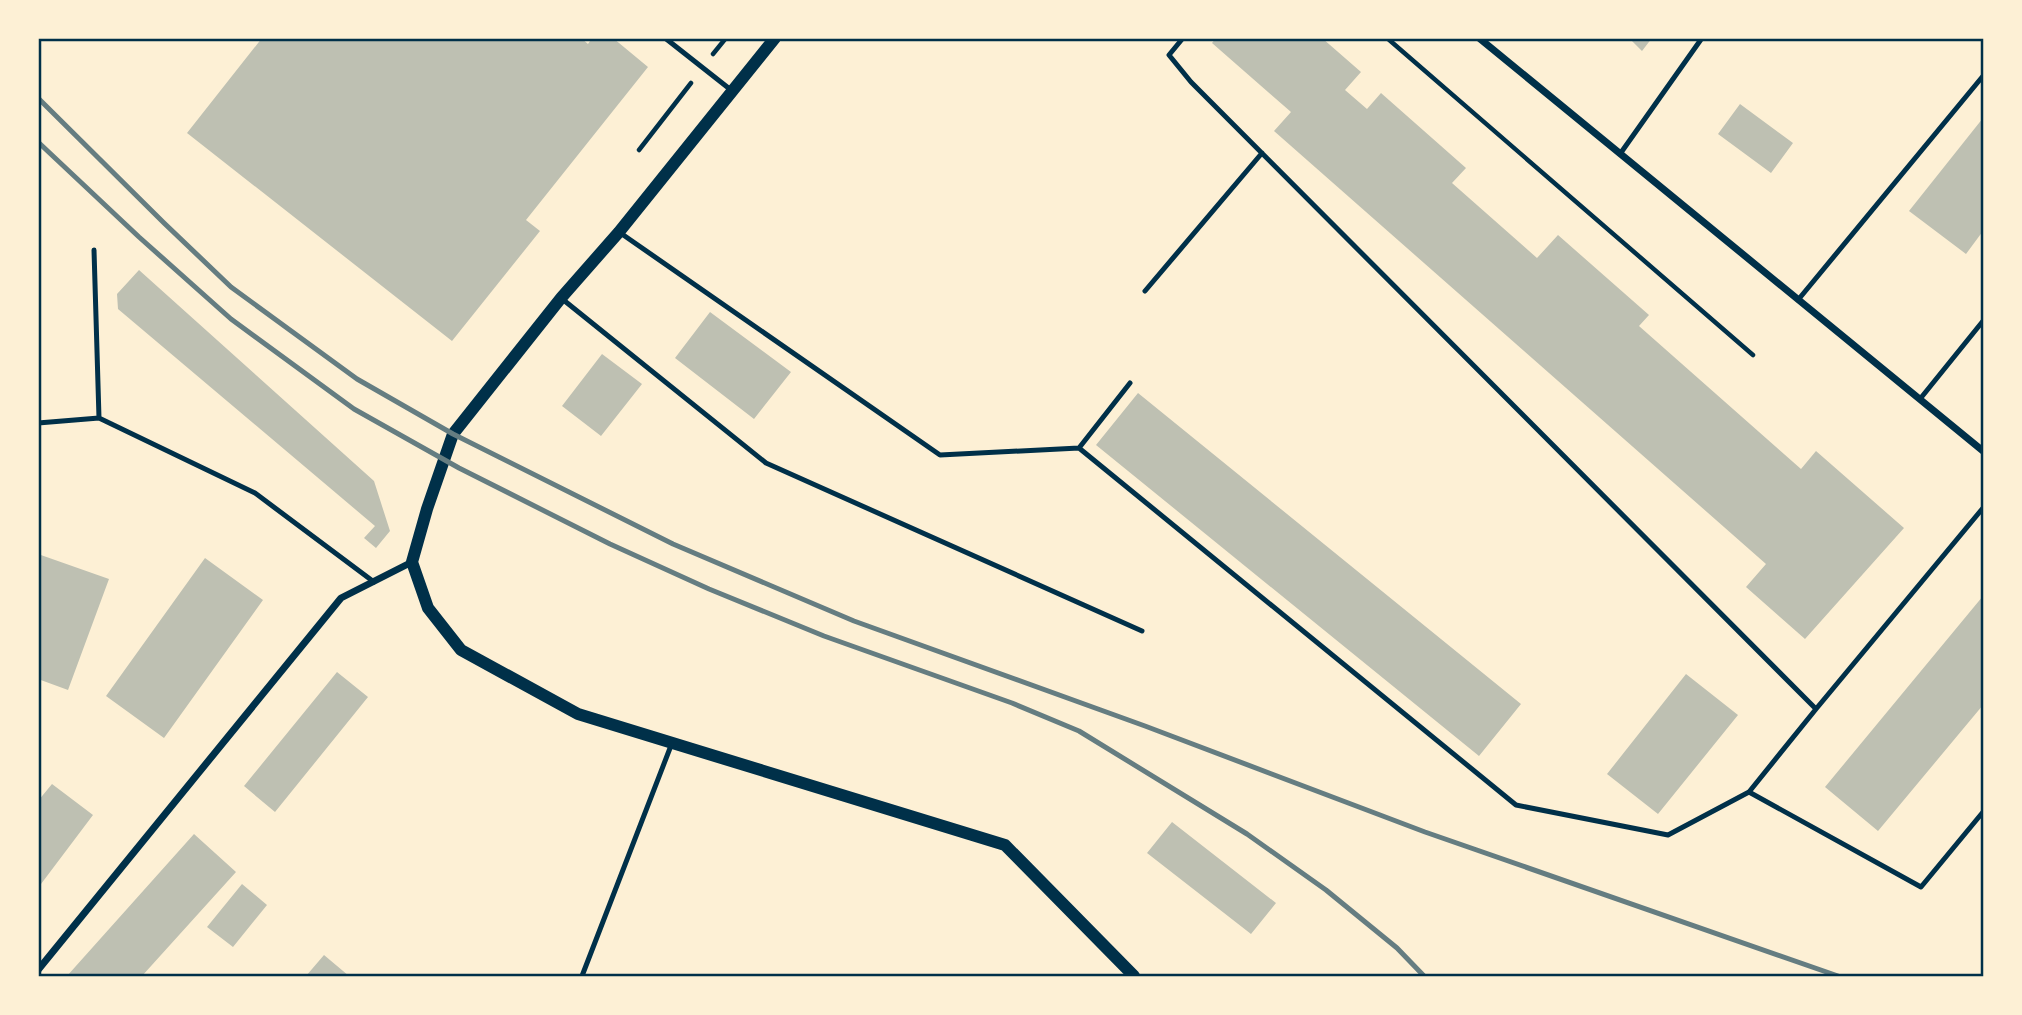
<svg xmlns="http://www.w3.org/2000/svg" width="2022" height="1015" viewBox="0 0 2022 1015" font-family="Ubuntu,sans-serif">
<rect width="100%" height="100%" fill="#fdf0d5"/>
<path fill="#bec0b2" d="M 262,38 L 581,38 L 588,44 L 592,38 L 613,38 L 648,67 L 526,220 L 540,231 L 452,341 L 187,133 Z
M 1216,38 L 1322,38 L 1361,72 L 1345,90 L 1367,109 L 1381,93 L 1466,168 L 1452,183 L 1537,258 L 1558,235 L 1649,315 L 1639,326 L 1801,469 L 1816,451 L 1904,528 L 1805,639 L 1746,587 L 1766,564 L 1274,131 L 1291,112 L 1212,43 Z
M 1629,38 L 1652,38 L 1642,51 Z
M 1740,104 L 1793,143 L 1771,173 L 1718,134 Z
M 1983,118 L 1983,231 L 1966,254 L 1909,211 Z
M 139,270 L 374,481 L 390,531 L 376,548 L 364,538 L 375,526 L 118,309 L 117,294 Z
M 710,312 L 791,372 L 754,419 L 675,358 Z
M 602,354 L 642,384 L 601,436 L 562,406 Z
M 1138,393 L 1521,704 L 1479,756 L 1096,445 Z
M 38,554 L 109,579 L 68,690 L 38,679 Z
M 205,558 L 263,600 L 164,738 L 106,696 Z
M 1983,596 L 1983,705 L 1878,831 L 1825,787 Z
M 337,672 L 368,697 L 275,812 L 244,786 Z
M 1686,674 L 1738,715 L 1658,814 L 1607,774 Z
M 52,784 L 93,815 L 38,888 L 38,801 Z
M 1172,822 L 1276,903 L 1251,934 L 1147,853 Z
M 194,834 L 236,872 L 142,976 L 67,976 Z
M 242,884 L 267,905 L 233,947 L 207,927 Z
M 324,955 L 349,976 L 306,976 Z"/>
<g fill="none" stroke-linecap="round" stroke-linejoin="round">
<path stroke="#003049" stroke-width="4.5" d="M 1387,38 L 1753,355
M 713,54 L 726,38
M 639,150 L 691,83"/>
<path stroke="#003049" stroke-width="5" d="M 665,38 L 731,90
M 1183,38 L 1169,55 L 1191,82 L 1816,709 L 1983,508
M 1620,154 L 1702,38
M 619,232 L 940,455 L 1079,448 L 1516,805 L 1668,835 L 1749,792
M 94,250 L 99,418
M 1145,291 L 1262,153
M 561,298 L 766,463 L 1142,631
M 1798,300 L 1983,76
M 1920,399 L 1983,321
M 38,423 L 99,418 L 255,493 L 374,582
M 1079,448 L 1130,383
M 1816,709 L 1749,792 L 1921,887 L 1983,812
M 582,976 L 672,743"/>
<path stroke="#003049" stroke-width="7" d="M 1479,38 L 1983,451
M 38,970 L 341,598 L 412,562"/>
<path stroke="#003049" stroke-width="12" d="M 775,38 L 619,232 L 561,298 L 453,434 L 427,509 L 412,562 L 428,608 L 461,650 L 578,714 L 1005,845 L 1134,976"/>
<path stroke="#657d81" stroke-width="5" d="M 38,98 L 164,223 L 231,287 L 357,379 L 453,434 L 673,544 L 854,621 L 1145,726 L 1425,832 L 1838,976
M 38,142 L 139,237 L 231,319 L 354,409 L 459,468 L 610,544 L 709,589 L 824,636 L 1012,703 L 1079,731 L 1247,834 L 1326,890 L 1397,948 L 1424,976"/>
</g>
<rect width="2022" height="1015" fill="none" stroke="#fdf0d5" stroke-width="80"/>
<rect x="40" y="40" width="1942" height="935" fill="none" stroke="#003049" stroke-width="2.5"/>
</svg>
